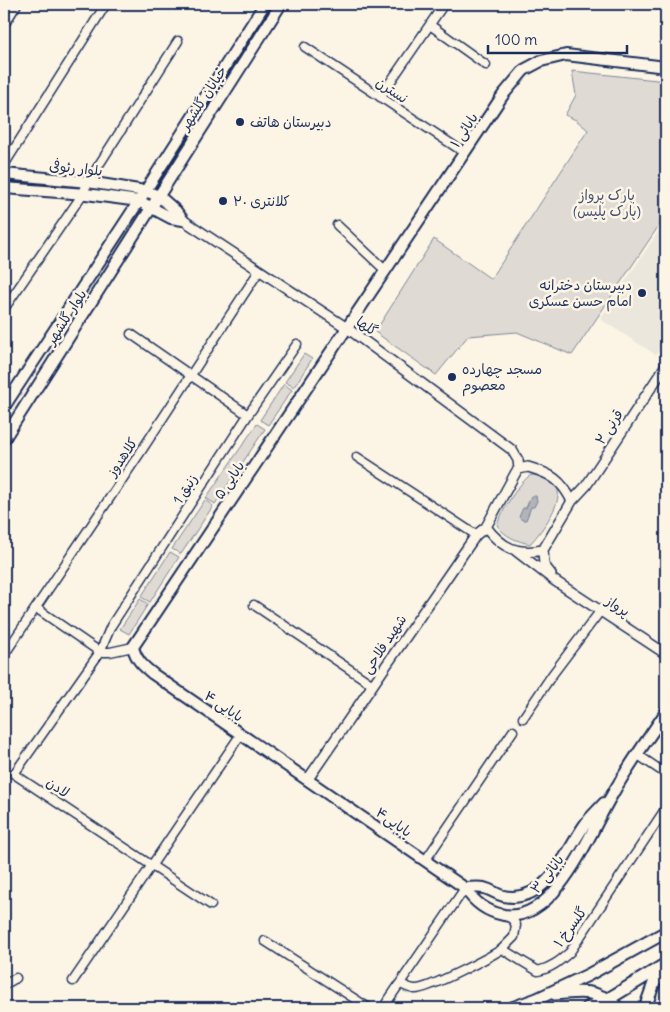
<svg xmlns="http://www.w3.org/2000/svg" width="670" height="1012" viewBox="0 0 670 1012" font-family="Delius,'Playpen Sans Arabic',sans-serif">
<rect width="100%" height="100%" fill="#fcf5e5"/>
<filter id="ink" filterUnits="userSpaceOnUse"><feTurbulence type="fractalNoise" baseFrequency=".02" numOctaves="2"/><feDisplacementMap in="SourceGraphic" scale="10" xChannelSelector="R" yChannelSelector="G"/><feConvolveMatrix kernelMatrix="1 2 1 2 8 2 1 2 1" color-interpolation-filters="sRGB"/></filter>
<g filter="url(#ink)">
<path fill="#ece7dc" d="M 666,220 L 666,340 L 656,355 L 600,319 Z"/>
<path fill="#dfdbd4" stroke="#7d8599" d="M 572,71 L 666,81 L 666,215 L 572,355 L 517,332 L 468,336 L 436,375 L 375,332 L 434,239 L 491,279 L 588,130 L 576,120 L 565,115 L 576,95 Z
M 304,354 L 312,359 L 294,387 L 285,382 Z
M 284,384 L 292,390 L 268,425 L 260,420 Z
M 257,424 L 265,429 L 215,504 L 206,498 Z
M 531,475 C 583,476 548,524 530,544 C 517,541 505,537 497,525 C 502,511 519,482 531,475 Z
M 205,500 L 213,506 L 181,554 L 172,549 Z
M 170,552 L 179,557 L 150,602 L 141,597 Z
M 140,599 L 148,604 L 129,634 L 120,629 Z"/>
<path fill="#b2b4b8" stroke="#767f94" d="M 531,496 L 536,496 L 537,501 L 534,507 L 531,507 L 526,520 L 522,520 L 519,517 L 523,508 L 526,508 Z"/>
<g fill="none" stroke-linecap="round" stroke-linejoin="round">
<defs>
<path id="minor" d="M 4,25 L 17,4
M 430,25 L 486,65
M 305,47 L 465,153
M 380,97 L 444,4
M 4,165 L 106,4
M 337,225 L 386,271
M 4,309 L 82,195 L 88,182 L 178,41
M 131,334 L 248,415
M 357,457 L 476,535
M 254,605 L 373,685
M 36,608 L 100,652 L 110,652 L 133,647
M 4,655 L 140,453 L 259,271
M 523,718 L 552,675 L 601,610
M 638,755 L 666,774
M 425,861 L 513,731
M 211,905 L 14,774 L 100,652 L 111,626 L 248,415 L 297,344
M 265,941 L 369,1008
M 502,949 L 514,937 L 516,925 L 512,919 L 504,915
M 73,981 L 241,734
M 400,984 C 404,985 410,989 415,989 C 427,990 490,957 502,949 L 538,971 C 551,968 560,961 570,952 L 666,808
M 4,985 L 16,978
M 383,1008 L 465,888"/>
<path id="tertiary" d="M 183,220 L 347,328 L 512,450 L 518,460 L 519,469
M 528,467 C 552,474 561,480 572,501 L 543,550 C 517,555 502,548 486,527 L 516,472 L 519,469 Z
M 572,501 L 586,486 L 666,365
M 543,550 L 544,565 L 551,574
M 516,551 L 555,581 L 666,654
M 308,779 L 476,535 L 486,527"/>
<path id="secondary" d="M 666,67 L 566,55 L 541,61 L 524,70 L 503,95 L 133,647 C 136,660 143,666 153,674 L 465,888 C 474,902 487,912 504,915 C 557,923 590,831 612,795 C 628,766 648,739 666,712
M 4,174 L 88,182 L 145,191 L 159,196 L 176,211 L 183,220
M 4,188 L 86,194 L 139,201 L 171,218 L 183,220
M 4,407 L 139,201 L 264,5
M 4,439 L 281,4
M 465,888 C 471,888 478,887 484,888 C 496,891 497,897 513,897 C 551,896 567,849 586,823 C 591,816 598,810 604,803"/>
<path id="primary" d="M 555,994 C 581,991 598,989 618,1008
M 512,1008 L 537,999 L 588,975 L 666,932
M 587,1008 L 610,998 L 666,964
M 645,1008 L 654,983 L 666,968"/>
</defs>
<use href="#minor" stroke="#1b2f5e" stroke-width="11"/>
<use href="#tertiary" stroke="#1b2f5e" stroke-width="12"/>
<use href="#secondary" stroke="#1b2f5e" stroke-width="14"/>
<use href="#primary" stroke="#1b2f5e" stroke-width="15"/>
<use href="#minor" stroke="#fcf5e5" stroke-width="8"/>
<use href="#tertiary" stroke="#fcf5e5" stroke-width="9"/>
<use href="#secondary" stroke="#fcf5e5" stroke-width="10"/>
<use href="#primary" stroke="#fcf5e5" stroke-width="11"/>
</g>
</g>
<g fill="#1b2f5e" stroke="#fcf5e5" stroke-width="2">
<circle cx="240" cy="122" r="5"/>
<circle cx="223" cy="201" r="5"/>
<circle cx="642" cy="293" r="5"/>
<circle cx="452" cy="377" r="5"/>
</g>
<g text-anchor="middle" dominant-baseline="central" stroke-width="5" stroke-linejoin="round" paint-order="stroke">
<g font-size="14" fill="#1b2f5e" stroke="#fcf5e5">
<text transform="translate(392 90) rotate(34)">نسترن</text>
<text transform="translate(203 98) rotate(-57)">خیابان گلشهر</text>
<text transform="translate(464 130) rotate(-57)">بابائی ۱</text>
<text transform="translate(76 168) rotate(6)">بلوار رئوفی</text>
<text transform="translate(66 317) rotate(-57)">بلوار گلشهر</text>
<text transform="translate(367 326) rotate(36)">گلها</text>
<text transform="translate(609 427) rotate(-57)">قرنی ۲</text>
<text transform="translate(122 457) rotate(-56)">کلاهدوز</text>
<text transform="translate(229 480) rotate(-56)">۵ بابایی</text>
<text transform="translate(185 489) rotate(-57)">زنبق 1</text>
<text transform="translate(618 606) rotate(33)">پرواز</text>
<text transform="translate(384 644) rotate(-56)">شهید فلاحی</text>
<text transform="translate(224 706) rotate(34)">بابایی ۴</text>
<text transform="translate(58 787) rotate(34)">لادن</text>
<text transform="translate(394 822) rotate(35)">بابایی۴</text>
<text transform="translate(547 874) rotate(-52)">بابائی ۳</text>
<text transform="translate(570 927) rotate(-54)">گلسرخ ۱</text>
</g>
<g font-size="14" fill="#1b2f5e" stroke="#fcf5e5" text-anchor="start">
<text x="250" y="122">دبیرستان هاتف</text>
<text x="233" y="201">کلانتری ۲۰</text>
<text x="632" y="285" text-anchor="end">دبیرستان دخترانه<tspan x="632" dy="16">امام حسن عسکری</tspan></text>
<text x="462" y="369">مسجد چهارده<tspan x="462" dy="16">معصوم</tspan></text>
</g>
<g font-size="14" fill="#425176" stroke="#fcf5e5">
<text x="607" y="195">پارک پرواز<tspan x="607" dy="16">(پارک پلیس)</tspan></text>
</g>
</g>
<rect width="670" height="1012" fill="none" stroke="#fcf5e5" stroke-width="20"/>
<rect x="10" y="10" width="650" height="992" fill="none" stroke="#1b2f5e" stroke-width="2" filter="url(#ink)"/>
<path d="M488 45v8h139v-8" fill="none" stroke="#1b2f5e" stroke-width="2.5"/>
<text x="495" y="45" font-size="15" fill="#1b2f5e" stroke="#fcf5e5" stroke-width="4" paint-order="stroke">100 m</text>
</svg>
